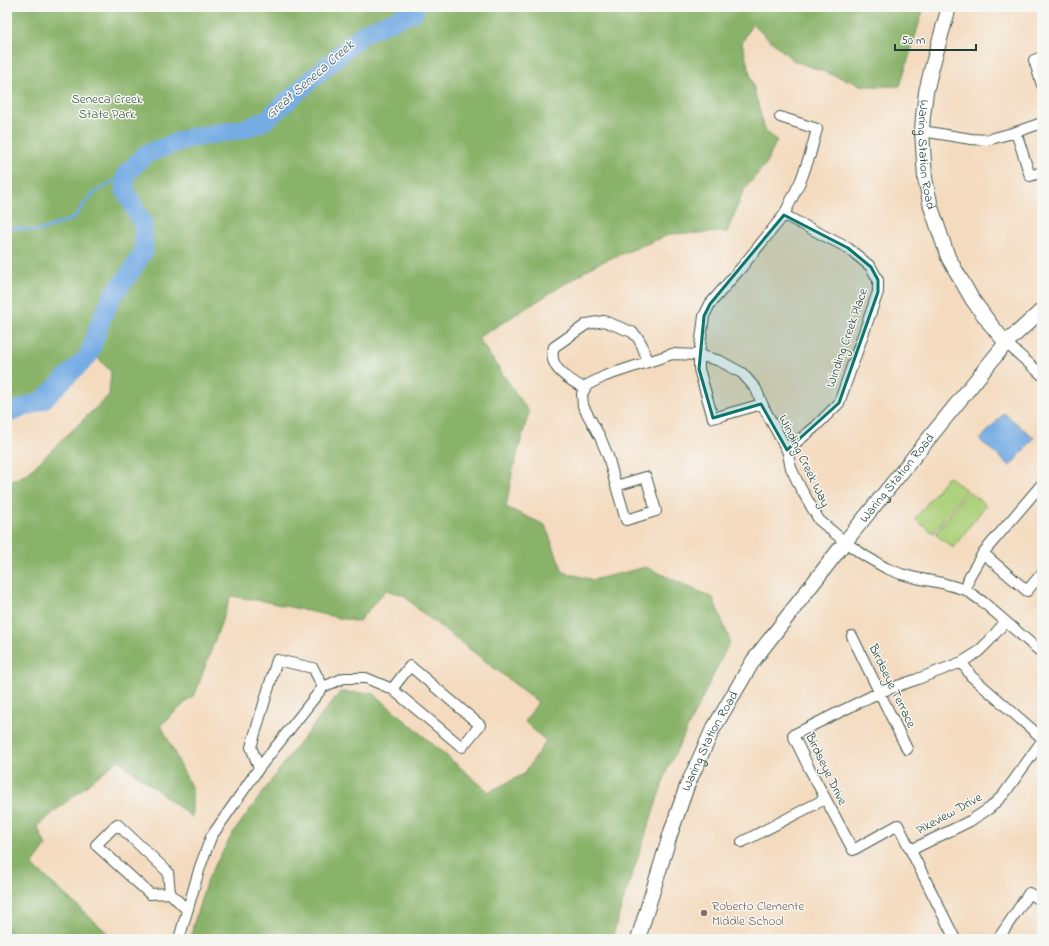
<svg xmlns="http://www.w3.org/2000/svg" width="1049" height="946" viewBox="0 0 1049 946" font-family="'Indie Flower',sans-serif">
<rect width="100%" height="100%" fill="#f6f6f2"/>
<filter id="ink" filterUnits="userSpaceOnUse"><feTurbulence type="fractalNoise" baseFrequency=".025" numOctaves="2"/><feDisplacementMap in="SourceGraphic" scale="8" xChannelSelector="R" yChannelSelector="G"/><feConvolveMatrix kernelMatrix="1 2 1 2 8 2 1 2 1" color-interpolation-filters="sRGB"/></filter>
<filter id="wash" filterUnits="userSpaceOnUse"><feTurbulence type="fractalNoise" baseFrequency=".012" numOctaves="4" result="noise"/><feDisplacementMap in="SourceGraphic" scale="16" xChannelSelector="R" yChannelSelector="G"/><feGaussianBlur stdDeviation="0.9" result="paint"/><feColorMatrix in="noise" values="0 0 0 0 0 0 0 0 0 0 0 0 0 0 0 0 0 1.4 0 .05"/><feComposite in="paint" operator="in"/></filter>
<g filter="url(#wash)">
<rect width="100%" height="100%" fill="#f4dbbf"/>
<path fill="#add17b" stroke="#668758" d="M 948,476 L 966,490 L 933,533 L 915,519 Z
M 968,491 L 986,505 L 953,548 L 935,534 Z"/>
<path fill="#8ab36b" stroke="#547850" d="M 7,7 L 924,7 L 900,86 L 864,86 L 794,61 L 752,24 L 742,43 L 765,131 L 777,140 L 766,164 L 744,190 L 727,232 L 671,234 L 597,264 L 478,338 L 529,412 L 513,469 L 506,507 L 545,525 L 563,572 L 593,580 L 646,567 L 713,598 L 730,641 L 668,768 L 623,901 L 612,939 L 191,939 L 193,926 L 207,880 L 233,833 L 293,751 L 340,692 L 373,693 L 489,792 L 524,774 L 546,741 L 525,722 L 538,702 L 419,610 L 403,595 L 386,590 L 358,622 L 263,601 L 231,596 L 195,694 L 161,725 L 192,789 L 192,817 L 118,760 L 37,826 L 46,846 L 32,865 L 114,939 L 7,938 L 7,483 L 27,474 L 109,395 L 111,372 L 99,359 L 89,355 L 43,400 L 7,414 Z"/>
<path fill="#75ace4" stroke="#4a748c" d="M 1004,413 L 1034,438 L 1010,466 L 980,440 Z"/>
<g fill="none" stroke-linecap="round" stroke-linejoin="round">
<path stroke="#75ace4" stroke-width="3" d="M 7,227 L 38,231 L 72,219 L 94,193 L 126,174"/>
<path stroke="#75ace4" stroke-width="19" d="M 7,414 L 43,400 L 89,355 L 101,320 L 113,295 L 128,276 L 144,251 L 143,224 L 125,190 L 126,174 L 146,154 L 189,138 L 244,129 L 266,120 L 364,33 L 414,12 L 416,7"/>
</g>
</g>
<g filter="url(#ink)">
<g fill="none" stroke-linecap="round" stroke-linejoin="round">
<defs>
<path id="street" d="M 1042,57 L 1034,60 L 1042,85
M 922,131 L 971,139 L 987,140 L 1016,132 L 1042,123
M 1016,132 L 1030,176 L 1042,172
M 784,215 L 848,248 L 871,267 L 878,280 L 878,292 L 839,403 L 815,427 L 787,450
M 1006,343 L 1042,375
M 585,389 C 571,380 546,368 554,347 L 587,324 L 604,321 L 632,332 L 638,338 L 642,345 L 648,362
M 762,404 L 713,418 L 699,369 L 699,355 L 704,316 L 710,304 L 741,268 L 784,215 L 801,180 L 810,155 L 817,129 L 780,117
M 616,486 L 646,477 L 656,511 L 626,520 L 616,486 L 608,456 L 600,437 L 583,406 L 582,394 L 587,385 L 605,376 L 672,354 L 699,355 L 720,361 L 742,373 L 756,389 L 764,408 L 787,450 L 791,468 L 800,487 L 819,520 L 845,542 L 865,556 L 886,568 L 901,574 L 916,578 L 942,583 L 966,590 L 983,602 L 1042,653
M 983,553 L 1027,591 L 1042,573
M 966,590 L 969,577 L 983,553 L 1042,484
M 852,636 L 907,749
M 962,662 L 971,676 L 1042,738
M 259,768 L 251,747 L 277,660 L 313,668 L 323,687
M 742,842 L 825,799
M 911,850 L 970,821 L 990,808 L 1004,794 L 1042,741
M 170,893 L 150,894 L 96,845 L 117,824 L 168,872 L 170,893 L 187,910
M 179,939 L 200,867 L 211,837 L 259,768 L 323,687 L 344,678 L 366,678 L 392,689 L 462,747 L 480,725 L 410,666 L 392,689
M 955,939 L 898,825 L 853,850 L 809,768 L 793,735 L 880,692 L 915,680 L 962,662 L 978,652 L 989,641 L 1005,622
M 998,939 L 1029,893 L 1042,901"/>
<g id="secondary">
<path id="s1" d="M 949,7 L 932,67 L 926,92 L 923,116 L 922,131 L 925,178 L 931,207 L 948,257 L 972,299 L 991,325 L 1006,343"/>
<path id="s2" d="M 638,939 L 671,832 L 687,786 L 712,731 L 753,661 L 845,542 L 1006,343 L 1042,310"/>
</g>
</defs>
<use href="#street" stroke="#3f5549" stroke-width="12"/>
<use href="#secondary" stroke="#3f5549" stroke-width="16"/>
<use href="#street" stroke="#fff" stroke-width="10"/>
<use href="#secondary" stroke="#fff" stroke-width="14"/>
</g>
</g>
<path fill="#0f766e" fill-opacity="0.2" stroke="#0f766e" stroke-width="3" stroke-linejoin="round" d="M 784,215 L 848,248 L 871,267 L 878,280 L 878,292 L 839,403 L 787,450 L 761,404 L 713,418 L 699,369 L 704,316 L 710,304 Z"/>
<circle fill="#8d6e63" stroke="#f6f6f2" stroke-width="1.5" cx="704" cy="913" r="4"/>
<g text-anchor="middle" dominant-baseline="central" stroke-width="3" stroke-linejoin="round" paint-order="stroke">
<g font-size="13" fill="#3b5b42" stroke="#f6f6f2">
<text x="107" y="99">Seneca Creek<tspan x="107" dy="15">State Park</tspan></text>
</g>
<g font-size="13" fill="#1f3d34" stroke="#f6f6f2">
<text stroke="none"><textPath href="#s1" startOffset="151">Waring Station Road</textPath></text>
<text transform="translate(847 338) rotate(-71)">Winding Creek Place</text>
<text transform="translate(804 461) rotate(64)">Winding Creek Way</text>
<text stroke="none"><textPath href="#s2" startOffset="535">Waring Station Road</textPath></text>
<text transform="translate(892 686) rotate(64)">Birdseye Terrace</text>
<text stroke="none"><textPath href="#s2" startOffset="211">Waring Station Road</textPath></text>
<text transform="translate(826 769) rotate(64)">Birdseye Drive</text>
<text transform="translate(949 814) rotate(-29)">Pikeview Drive</text>
</g>
<g font-size="13" fill="#785e54" stroke="#f6f6f2" text-anchor="start">
<text x="712" y="906">Roberto Clemente<tspan x="712" dy="15">Middle School</tspan></text>
</g>
<g font-size="14" font-style="italic" fill="#395e69" stroke="#f6f6f2">
<text transform="translate(310 80) rotate(-41)">Great Seneca Creek</text>
</g>
</g>
<rect width="1049" height="946" fill="none" stroke="#f6f6f2" stroke-width="24"/>
<path d="M895 44v6h81v-6" fill="none" stroke="#1f3d34" stroke-width="2"/>
<text x="901" y="44" font-size="12" fill="#1f3d34" stroke="#f6f6f2" stroke-width="3" paint-order="stroke">50 m</text>
</svg>
